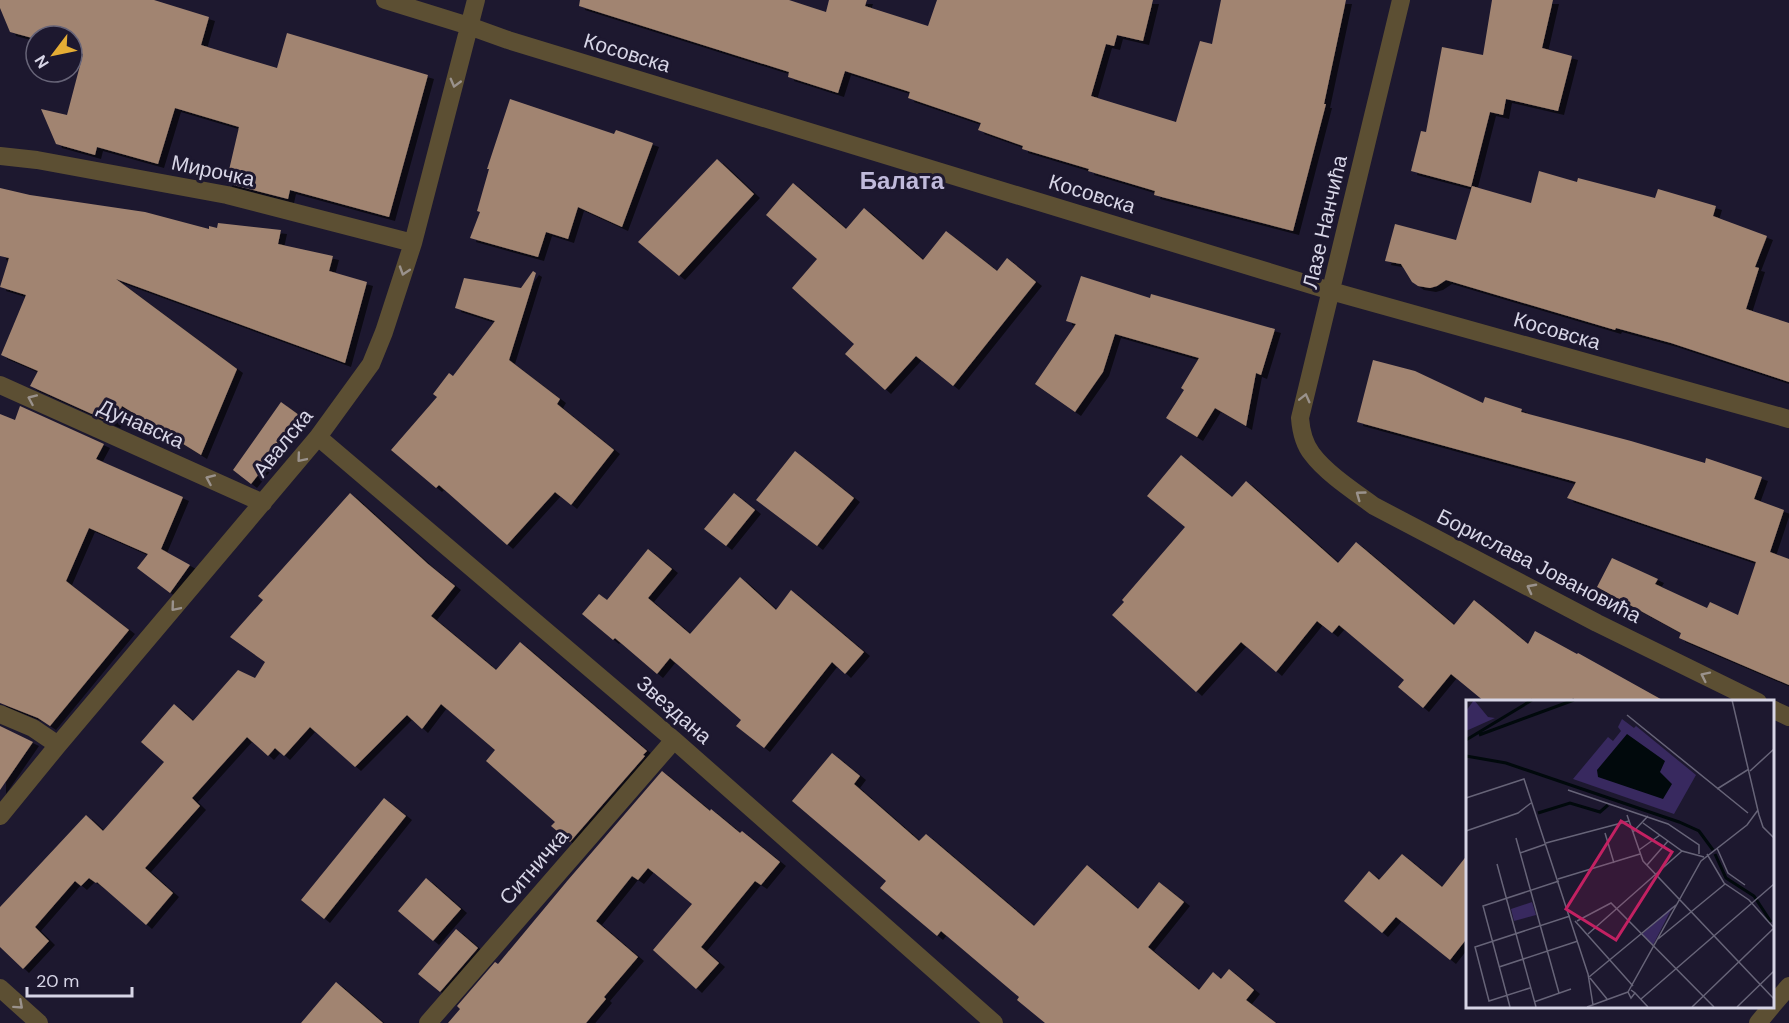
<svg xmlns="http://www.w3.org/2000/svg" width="1789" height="1023" viewBox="0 0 1789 1023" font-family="'DM Sans',sans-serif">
<defs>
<filter id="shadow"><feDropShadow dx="6" dy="4" stdDeviation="0" flood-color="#0009"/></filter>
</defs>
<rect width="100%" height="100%" fill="#1d182f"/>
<path fill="#a18471" filter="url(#shadow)" d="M 0,0 L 154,0 L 209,17 L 201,45 L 277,68 L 287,33 L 428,75 L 389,217 L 290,190 L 288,199 L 226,183 L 239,127 L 175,108 L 158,164 L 97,147 L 95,155 L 56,144 L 41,109 L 67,115 L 83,54 L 72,50 L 72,36 L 36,36 L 36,39 L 10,32 L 0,8 Z
M 580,0 L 789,0 L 826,12 L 829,0 L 867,0 L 865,6 L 928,26 L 937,0 L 1153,0 L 1143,41 L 1117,35 L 1114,46 L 1106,44 L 1091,96 L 1176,122 L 1200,41 L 1212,44 L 1221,0 L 1346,0 L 1324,104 L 1326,104 L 1293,231 L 1154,195 L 1155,191 L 1088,171 L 1089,169 L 1022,149 L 1023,146 L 978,130 L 981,123 L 908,98 L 910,92 L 845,71 L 838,93 L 788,77 L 789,72 L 579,6 Z
M 1492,0 L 1553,0 L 1542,48 L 1572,56 L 1558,111 L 1506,99 L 1503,115 L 1490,112 L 1471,187 L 1411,171 L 1421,131 L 1426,132 L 1442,47 L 1483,55 Z
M 510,99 L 614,134 L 616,130 L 653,143 L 622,227 L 578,207 L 568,239 L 546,232 L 538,257 L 470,238 L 480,212 L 477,211 L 489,169 L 487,169 Z
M 717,159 L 754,194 L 679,276 L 638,242 Z
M 1539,171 L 1577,182 L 1578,178 L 1655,198 L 1658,189 L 1716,206 L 1713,216 L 1767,236 L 1755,267 L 1759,268 L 1746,309 L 1789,323 L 1789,382 L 1671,343 L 1616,328 L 1615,330 L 1446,280 L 1437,286 L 1430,288 L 1418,286 L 1412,282 L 1401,264 L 1385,261 L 1395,224 L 1456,240 L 1472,186 L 1531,203 Z
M 793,183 L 846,229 L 864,208 L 923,260 L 946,231 L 997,271 L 1007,258 L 1036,282 L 953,386 L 916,356 L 885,390 L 845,354 L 854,344 L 792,288 L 817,259 L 766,215 Z
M 0,188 L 30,195 L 145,212 L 209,229 L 209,226 L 217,228 L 218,223 L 281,230 L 278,244 L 333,256 L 329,271 L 367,282 L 345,363 L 116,279 L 237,369 L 201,455 L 122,406 L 114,424 L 30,386 L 38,371 L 1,355 L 26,295 L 0,287 L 9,258 L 0,256 Z
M 533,271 L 536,273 L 509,360 L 560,399 L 557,404 L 614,450 L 571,505 L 555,492 L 507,545 L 439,485 L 436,488 L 391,450 L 437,397 L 433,394 L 449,373 L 453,376 L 495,321 L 455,308 L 464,278 L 521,288 Z
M 1081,276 L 1150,298 L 1151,294 L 1275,329 L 1261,375 L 1256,373 L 1246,426 L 1215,408 L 1197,437 L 1166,418 L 1184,390 L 1181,388 L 1199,358 L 1115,334 L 1103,372 L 1075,412 L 1035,384 L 1076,324 L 1066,321 Z
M 1373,360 L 1415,371 L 1483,403 L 1485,397 L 1522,409 L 1521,412 L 1631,441 L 1705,463 L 1706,458 L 1762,477 L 1754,499 L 1784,510 L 1770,552 L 1789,559 L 1789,685 L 1679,638 L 1681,633 L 1597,587 L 1612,558 L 1658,579 L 1655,584 L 1707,608 L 1710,602 L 1738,615 L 1756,562 L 1567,498 L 1576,482 L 1357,422 Z
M 281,402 L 303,418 L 251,484 L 233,470 Z
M 20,406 L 104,444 L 96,459 L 183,497 L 161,549 L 190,565 L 170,593 L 137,568 L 148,554 L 89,528 L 66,581 L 129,630 L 50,726 L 38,718 L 0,703 L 0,414 L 15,420 Z
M 795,451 L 854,498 L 817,546 L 756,500 Z
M 1181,455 L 1232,497 L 1246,481 L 1338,563 L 1356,542 L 1454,625 L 1474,600 L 1528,644 L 1535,631 L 1577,654 L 1578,653 L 1666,702 L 1485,702 L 1451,674 L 1423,708 L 1398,687 L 1404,680 L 1339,625 L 1332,633 L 1317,621 L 1276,672 L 1241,642 L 1196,692 L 1112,615 L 1124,602 L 1122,600 L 1185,527 L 1147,496 Z
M 350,493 L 428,564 L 455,586 L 431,616 L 496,670 L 520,642 L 647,751 L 643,755 L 645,756 L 570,842 L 551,826 L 555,822 L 486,761 L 495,750 L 441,704 L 422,729 L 407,715 L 355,767 L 310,727 L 284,756 L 275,748 L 268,756 L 247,737 L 192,798 L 200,806 L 145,868 L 173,893 L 146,925 L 97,882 L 96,883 L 89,878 L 81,886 L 75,881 L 35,927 L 49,941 L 23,969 L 0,947 L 0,907 L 86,815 L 103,831 L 164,762 L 141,742 L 174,704 L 193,721 L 238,670 L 255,678 L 265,662 L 230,637 L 263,600 L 258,596 Z
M 734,493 L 755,510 L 726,546 L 704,529 Z
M 648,549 L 672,569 L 648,598 L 690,634 L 740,577 L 776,610 L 791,590 L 864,652 L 845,674 L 832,662 L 764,748 L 736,726 L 741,720 L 670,658 L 657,674 L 615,638 L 613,640 L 582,614 L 599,594 L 607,600 Z
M 0,726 L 33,742 L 0,790 Z
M 832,753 L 860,776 L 854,784 L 919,841 L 926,834 L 1034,926 L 1087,865 L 1138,909 L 1159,882 L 1184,902 L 1148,947 L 1199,990 L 1213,972 L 1221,979 L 1229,969 L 1254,990 L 1246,1000 L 1276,1023 L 1045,1023 L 1017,1000 L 1019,997 L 941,931 L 937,936 L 880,888 L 886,881 L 792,801 Z
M 662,771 L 710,811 L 711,809 L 740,833 L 742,831 L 780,862 L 761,885 L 755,881 L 701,947 L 719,963 L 696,989 L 653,950 L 692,904 L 648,868 L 638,880 L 632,876 L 596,921 L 638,957 L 604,997 L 606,999 L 586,1023 L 448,1023 L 460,1009 L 457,1006 L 495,962 L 498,964 L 568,880 Z
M 384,798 L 406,816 L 324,919 L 301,900 Z
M 1402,854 L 1442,887 L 1468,854 L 1468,937 L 1450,960 L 1396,917 L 1382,933 L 1344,901 L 1369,871 L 1379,880 Z
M 426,878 L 461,909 L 433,941 L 398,911 Z
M 456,929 L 478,948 L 440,992 L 418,974 Z
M 336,982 L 383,1023 L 301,1023 Z"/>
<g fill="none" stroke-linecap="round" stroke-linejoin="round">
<path stroke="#5c4f33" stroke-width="18" d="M 385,0 L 469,26 L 508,40 L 1331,291 L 1789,419
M 1401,0 L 1300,418 C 1301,431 1304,444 1312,454 C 1326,473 1355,492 1374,506 L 1597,623 L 1758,702
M 0,156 L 37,160 L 227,195 L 413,243
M 0,385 L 263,503
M 318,437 L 674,740 L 994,1023
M 1772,709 L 1789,717
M 0,714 L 33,728 L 58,745
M 0,816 L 58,745 L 318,437 L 371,364 L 384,332 L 413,243 L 476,0
M 0,988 L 39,1023
M 1772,1006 L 1789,986
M 428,1023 L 674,740
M 1758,1023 L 1772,1006"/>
</g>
<defs><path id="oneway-chevron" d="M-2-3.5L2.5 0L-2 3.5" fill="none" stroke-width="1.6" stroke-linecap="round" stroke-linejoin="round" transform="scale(1.5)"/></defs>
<g stroke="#9a928c">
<use href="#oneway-chevron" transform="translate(455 83) rotate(105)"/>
<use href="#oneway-chevron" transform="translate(404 271) rotate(108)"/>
<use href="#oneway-chevron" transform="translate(1305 398) rotate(-76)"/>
<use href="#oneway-chevron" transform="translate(32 399) rotate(-156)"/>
<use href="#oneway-chevron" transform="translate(301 458) rotate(130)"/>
<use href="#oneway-chevron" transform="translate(210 479) rotate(-156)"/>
<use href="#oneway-chevron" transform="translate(1360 495) rotate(-144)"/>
<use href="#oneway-chevron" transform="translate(1531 588) rotate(-152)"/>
<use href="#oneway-chevron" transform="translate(175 607) rotate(130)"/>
<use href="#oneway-chevron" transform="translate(1705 676) rotate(-154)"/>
<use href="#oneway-chevron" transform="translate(19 1005) rotate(42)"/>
</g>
<g text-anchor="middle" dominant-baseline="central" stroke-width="6" stroke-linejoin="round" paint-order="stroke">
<g font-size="21" fill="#d7d5e6" stroke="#1d182f">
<text transform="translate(627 53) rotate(17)">Косовска</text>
<text transform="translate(213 171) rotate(12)">Мирочка</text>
<text transform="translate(1092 194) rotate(17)">Косовска</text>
<text transform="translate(1325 222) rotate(-77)">Лазе Нанчића</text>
<text transform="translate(1557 331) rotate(16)">Косовска</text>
<text transform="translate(141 424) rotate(24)">Дунавска</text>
<text transform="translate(283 443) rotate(-51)">Авалска</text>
<text transform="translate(1539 566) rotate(27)">Борислава Јовановића</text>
<text transform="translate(674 710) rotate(41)">Звездана</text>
<text transform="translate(534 867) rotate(-49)">Ситничка</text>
</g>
<g font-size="24" font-weight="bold" fill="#c0badb" stroke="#1d182f">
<text x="902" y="180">Балата</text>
</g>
</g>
<g transform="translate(1466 700)">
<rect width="308" height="308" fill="#1d182f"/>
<path d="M 8,0 L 22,17 L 29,18 L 0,31 L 0,11 ZM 156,19 L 168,28 L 170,26 L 230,75 L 208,114 L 107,79 L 142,37 L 147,41 L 155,31 L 152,27 ZM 66,202 L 70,215 L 48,221 L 45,209 ZM 207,206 L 187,245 L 176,234 Z" fill="#38295f"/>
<path d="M 161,34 L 199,61 L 194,72 L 206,84 L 197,99 L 132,77 L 131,70 Z" fill="#01090c"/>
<path fill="none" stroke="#01090c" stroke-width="3" d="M 13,35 L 108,0M 0,40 L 66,0M 0,56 L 40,63 L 213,122 L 233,131 L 247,150M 72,113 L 104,103 L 134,112 L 142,105M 249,154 L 260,178 L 288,196 L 305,222"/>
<path fill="none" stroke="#676478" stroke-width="1.5" d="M 266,0 L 293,115 L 297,127 L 308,138M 161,15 L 282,113M 284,71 L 308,49M 251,89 L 283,69M 102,90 L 202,124 L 233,145 L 233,154M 0,98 L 58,79 L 122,274 L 127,305M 161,115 L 177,161 L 308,299M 177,123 L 216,151 L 238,157M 0,131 L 52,113 L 65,103M 167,132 L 182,116M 139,133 L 148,163M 50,138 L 93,293M 80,143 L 163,121M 251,148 L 262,173 L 279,185M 173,150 L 194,135M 54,153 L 80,144M 31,164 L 70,307M 181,165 L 202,141M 92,179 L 174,154M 109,221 L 167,286M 111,221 L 145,203 L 248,307M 122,234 L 216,151M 192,239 L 259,184M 33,267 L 112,241M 123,277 L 210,205M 124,278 L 141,299M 64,288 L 23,301 L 9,247 L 104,216M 165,290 L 169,293 L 165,298 L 162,292 L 235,161 L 281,125 L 292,110M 169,293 L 182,307M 175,299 L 308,184M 68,302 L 105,289M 44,307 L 17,206 L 93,181M 121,307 L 162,292M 226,307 L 308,228 L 283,200 L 258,183 L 241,154M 271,307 L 308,271"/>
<path fill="#c32162" fill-opacity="0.15" stroke="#c32162" stroke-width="3" d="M 155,121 L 206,152 L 150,240 L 100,209 Z"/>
<rect width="308" height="308" fill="none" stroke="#d7d5e6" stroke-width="3"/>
</g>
<g transform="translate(54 54) rotate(238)"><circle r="28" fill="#1d182f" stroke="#676478" stroke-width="1.5"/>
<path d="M0-4.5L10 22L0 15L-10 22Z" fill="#e5ad35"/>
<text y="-9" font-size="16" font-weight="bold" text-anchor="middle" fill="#d7d5e6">N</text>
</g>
<path d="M27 987v9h105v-9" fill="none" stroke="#d7d5e6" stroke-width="3"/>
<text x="36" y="987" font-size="18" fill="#d7d5e6" stroke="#1d182f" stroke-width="4.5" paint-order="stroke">20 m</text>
</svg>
